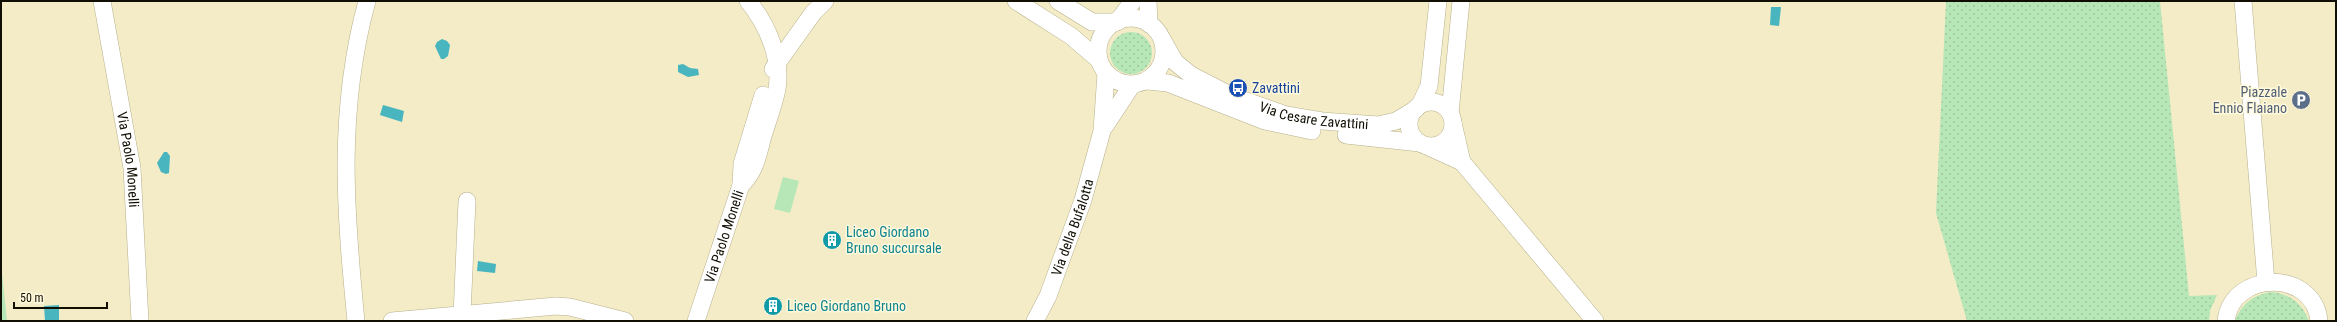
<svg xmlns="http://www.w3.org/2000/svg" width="2337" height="322" viewBox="0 0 2337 322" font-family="'Roboto Condensed',sans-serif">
<defs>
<pattern id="grass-dots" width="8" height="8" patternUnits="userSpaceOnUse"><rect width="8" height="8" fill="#b7e6b7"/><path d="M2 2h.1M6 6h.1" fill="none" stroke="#9cc49c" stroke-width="1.8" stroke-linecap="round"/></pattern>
</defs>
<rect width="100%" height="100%" fill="#f3ecc7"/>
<path fill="url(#grass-dots)" d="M 1946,1 L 2160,1 L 2189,296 L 2217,295 L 2210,311 L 2209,321 L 1967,321 L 1936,213 Z
M1110 53a21 21 0 1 1 42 0a21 21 0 1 1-42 0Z
M 2272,292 C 2291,295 2302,303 2309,321 L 2235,321 C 2242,303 2253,295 2272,292 Z"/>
<path fill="#b7e6b7" d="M 783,177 L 799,181 L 790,213 L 774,209 Z
M 1,263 L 7,321 L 1,321 Z"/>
<path fill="#49b5be" d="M 1771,7 L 1781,7 L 1779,26 L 1770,25 Z
M 442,39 L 447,41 L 450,45 L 448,56 L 444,59 L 441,59 L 435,46 L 437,42 Z
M 683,64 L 690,68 L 698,69 L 699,75 L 688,77 L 678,72 L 678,65 Z
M 383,105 L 404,111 L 402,122 L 380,115 Z
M 164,152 L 167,152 L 170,156 L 169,173 L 166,174 L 161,172 L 157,163 Z
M 478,261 L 496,264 L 495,273 L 477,271 Z
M 59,305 L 59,321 L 45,321 L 44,306 Z"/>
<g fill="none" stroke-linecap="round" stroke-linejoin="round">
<defs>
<g id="minor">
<path id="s1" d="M 102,1 L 132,168 L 140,321"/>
<path d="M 1016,1 L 1071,36 L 1099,60"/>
<path d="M 1058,1 L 1092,22 L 1117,22"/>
<path d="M 1148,1 L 1149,24"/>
<path d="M 2243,1 L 2266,282"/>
<circle cx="1131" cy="51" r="33"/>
<path d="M 1117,22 L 1133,1"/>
<path id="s2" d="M 1162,39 L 1175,62 L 1191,75 L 1232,96 L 1286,115 L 1322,121 L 1378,125 L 1396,121 L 1416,109"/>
<path d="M 773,69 L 813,13 L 825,1"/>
<path d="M 1147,81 L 1168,83 L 1265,121 L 1312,131"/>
<circle cx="1431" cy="124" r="22"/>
<path d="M 1420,105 L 1429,86 L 1438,1"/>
<path d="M 1450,113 L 1461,1"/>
<path d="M 1105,126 L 1132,85"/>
<path d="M 1346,135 L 1420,143"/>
<path d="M 1427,146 L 1462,162 L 1453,123"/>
<path d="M 1462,162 L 1595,321"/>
<path d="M 741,185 L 742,164 L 763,95"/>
<path d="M 462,315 L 467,201"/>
<path d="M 356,321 C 345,210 337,111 367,1"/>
<path d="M 392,321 L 556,306 L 570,307 L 625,321"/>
<path id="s3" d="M 696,321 L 741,185 C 756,171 758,154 763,136 C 768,120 774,104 777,89 C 782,58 767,24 748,1"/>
<path id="s4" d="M 1035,321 L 1048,296 L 1083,200 L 1102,131 L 1106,73"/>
<path d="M 2226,321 C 2232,270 2314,269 2319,321"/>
</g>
</defs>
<use href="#minor" stroke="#b7b08d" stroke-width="18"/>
<use href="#minor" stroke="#fff" stroke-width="17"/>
</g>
<defs>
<symbol id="bus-disc" viewBox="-11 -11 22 22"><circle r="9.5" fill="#1a4fb4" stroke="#fff9dc"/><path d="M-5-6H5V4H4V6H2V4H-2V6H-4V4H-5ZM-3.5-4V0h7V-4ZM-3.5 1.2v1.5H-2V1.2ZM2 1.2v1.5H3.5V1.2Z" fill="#fff"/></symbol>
<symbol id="parking-disc" viewBox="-11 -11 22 22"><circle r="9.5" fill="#5c6f8a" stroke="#fff9dc"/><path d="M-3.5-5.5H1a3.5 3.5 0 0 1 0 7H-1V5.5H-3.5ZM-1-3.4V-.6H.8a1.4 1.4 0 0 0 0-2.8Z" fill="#fff"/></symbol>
<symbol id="building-disc" viewBox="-11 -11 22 22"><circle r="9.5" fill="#0f9aa8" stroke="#fff9dc"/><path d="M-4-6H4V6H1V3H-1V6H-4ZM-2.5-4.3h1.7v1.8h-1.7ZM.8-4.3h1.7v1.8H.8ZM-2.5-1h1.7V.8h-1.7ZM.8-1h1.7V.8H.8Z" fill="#fff"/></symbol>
</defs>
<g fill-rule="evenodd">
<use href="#bus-disc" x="1227" y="77" width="22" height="22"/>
<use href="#parking-disc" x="2290" y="89" width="22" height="22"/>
<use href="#building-disc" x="821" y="229" width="22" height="22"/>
<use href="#building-disc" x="762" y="295" width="22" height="22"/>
</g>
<g text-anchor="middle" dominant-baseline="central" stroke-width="3" stroke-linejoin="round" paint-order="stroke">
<g font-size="14" fill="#164399" stroke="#fff9dc" text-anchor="start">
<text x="1252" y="88">Zavattini</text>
</g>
<g font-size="14" fill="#4e5e75" stroke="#fff9dc" text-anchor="end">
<text x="2287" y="92">Piazzale<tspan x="2287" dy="16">Ennio Flaiano</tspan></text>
</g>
<g font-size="14" fill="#110e03" stroke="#fff9dc">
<text stroke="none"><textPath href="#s2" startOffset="178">Via Cesare Zavattini</textPath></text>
<text stroke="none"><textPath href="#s1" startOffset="161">Via Paolo Monelli</textPath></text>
<text stroke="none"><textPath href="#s4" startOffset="101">Via della Bufalotta</textPath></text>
<text stroke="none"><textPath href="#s3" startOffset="89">Via Paolo Monelli</textPath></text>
</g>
<g font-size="14" fill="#0d838f" stroke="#fff9dc" text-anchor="start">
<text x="846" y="232">Liceo Giordano<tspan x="846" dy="16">Bruno succursale</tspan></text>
<text x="787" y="306">Liceo Giordano Bruno</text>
</g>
</g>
<rect width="2337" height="322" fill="none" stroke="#110e03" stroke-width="4"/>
<path d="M14 302v6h93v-6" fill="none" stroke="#110e03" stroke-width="2"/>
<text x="20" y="302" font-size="12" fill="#110e03" stroke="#fff9dc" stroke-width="3" paint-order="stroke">50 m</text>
</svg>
